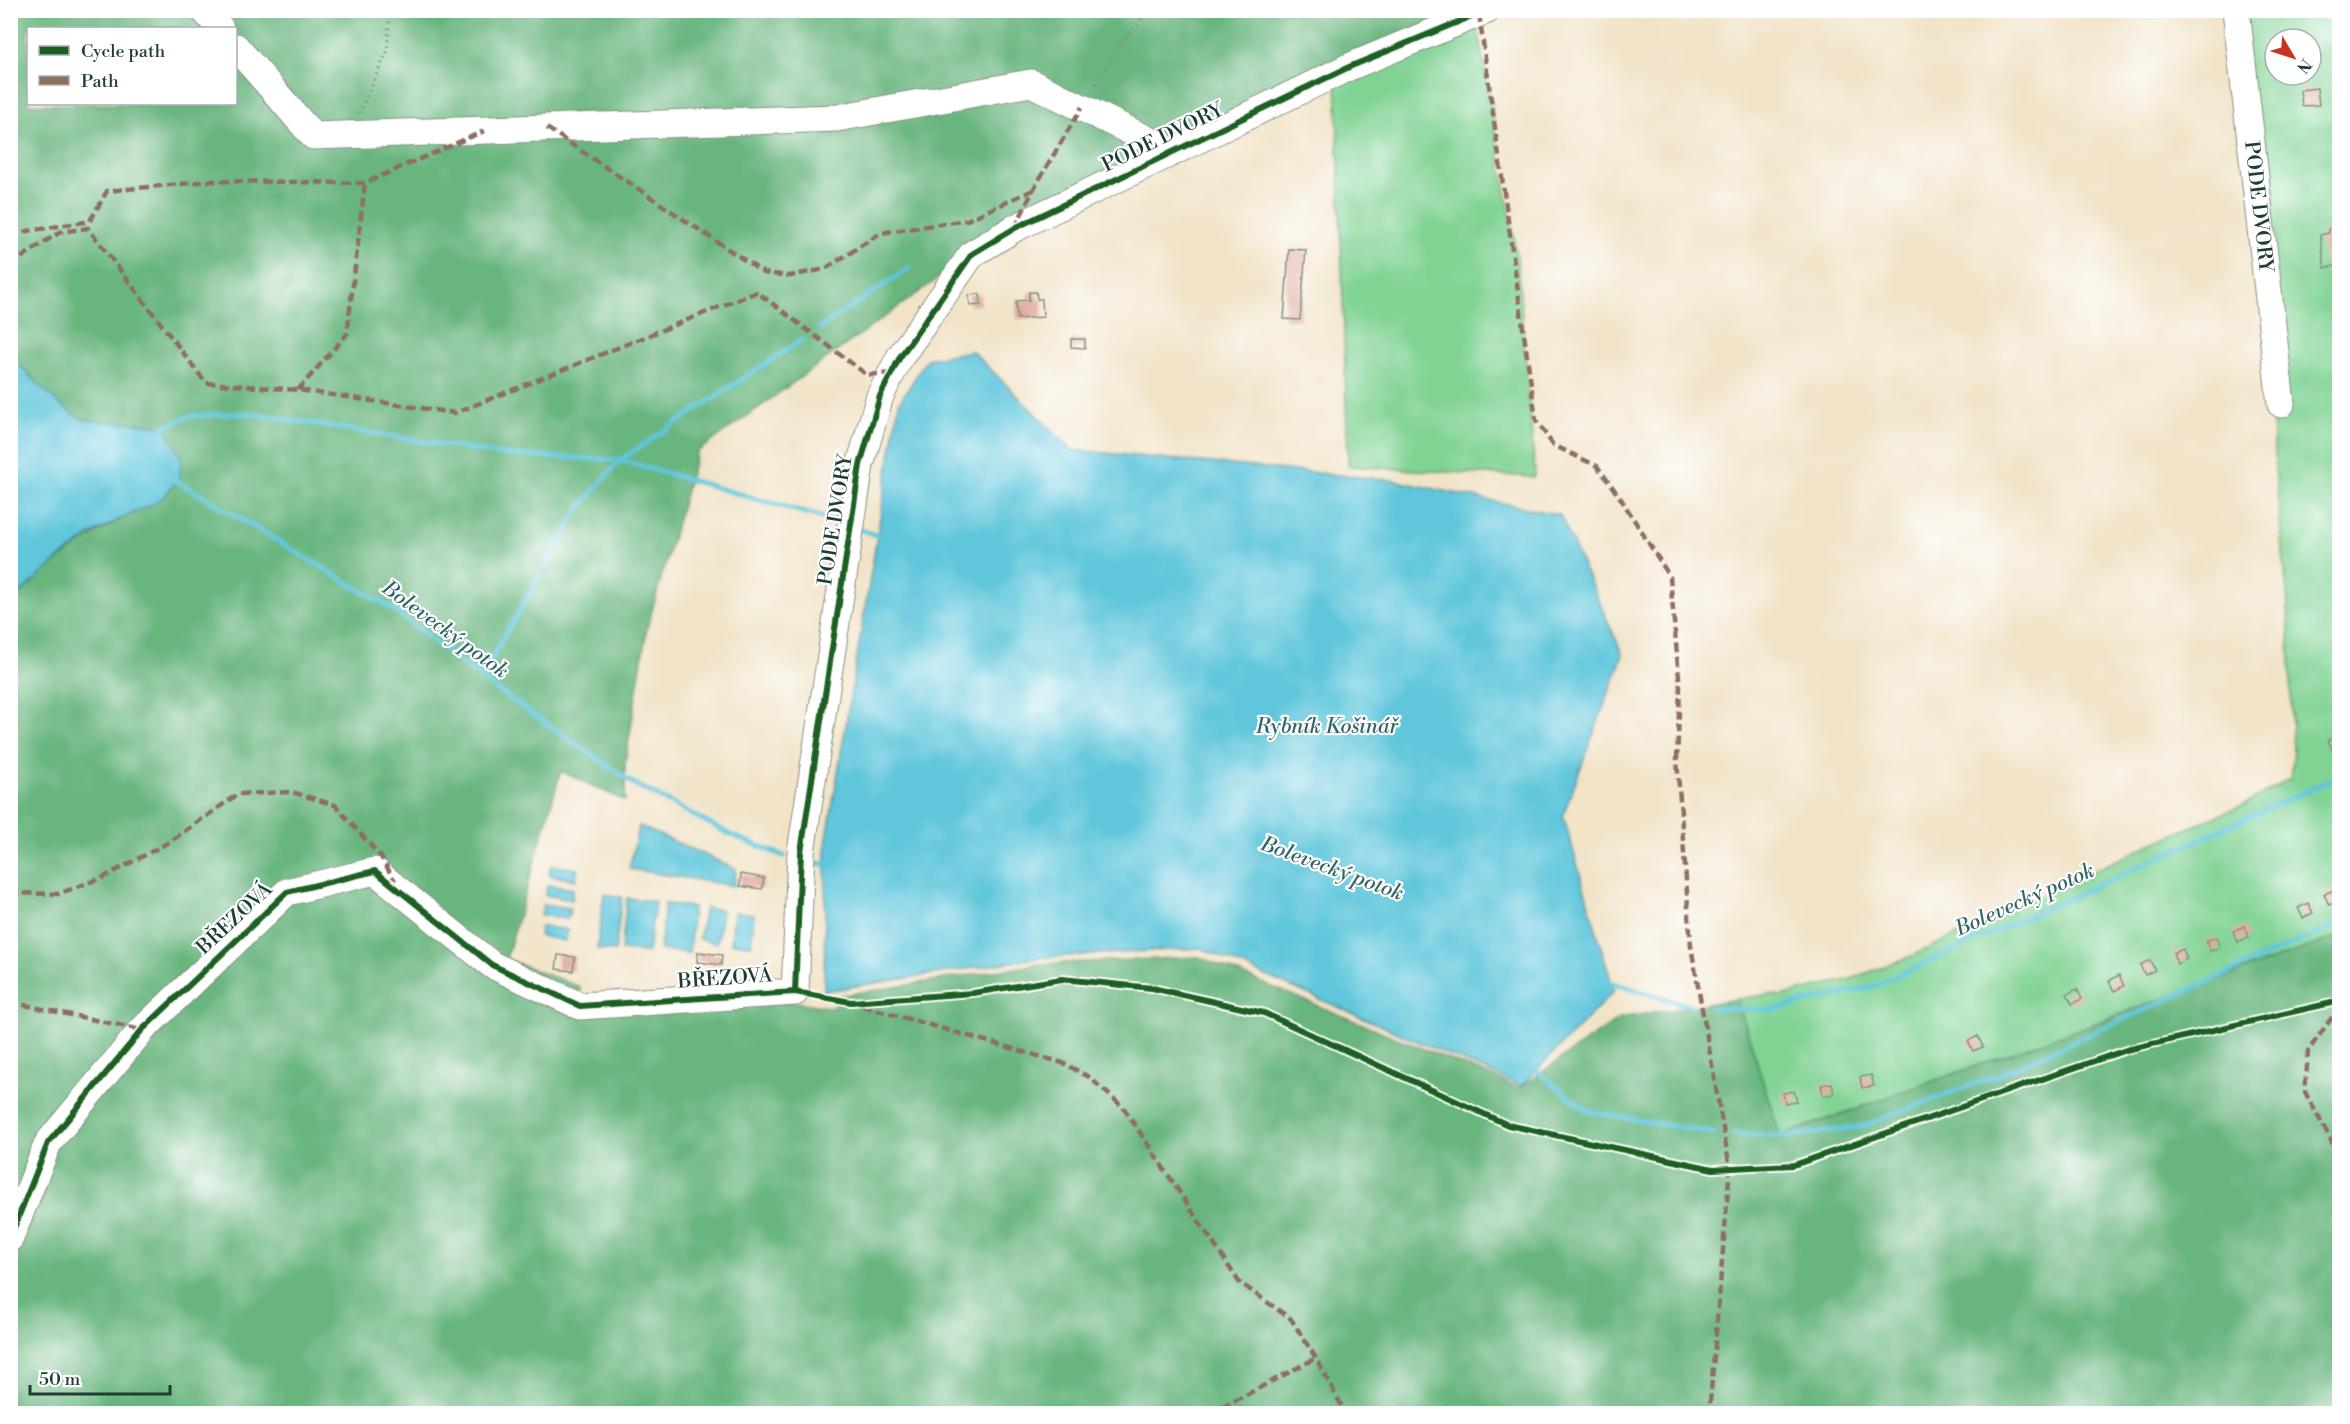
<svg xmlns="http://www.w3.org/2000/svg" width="2350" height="1424" viewBox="0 0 2350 1424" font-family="'Libre Bodoni',serif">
<rect width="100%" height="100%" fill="#fff"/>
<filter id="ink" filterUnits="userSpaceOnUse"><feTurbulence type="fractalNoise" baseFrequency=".0167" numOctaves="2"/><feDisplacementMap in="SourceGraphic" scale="12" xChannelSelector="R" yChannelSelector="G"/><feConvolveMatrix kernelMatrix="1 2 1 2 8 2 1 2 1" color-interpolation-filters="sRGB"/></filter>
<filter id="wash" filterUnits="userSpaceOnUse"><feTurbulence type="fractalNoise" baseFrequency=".008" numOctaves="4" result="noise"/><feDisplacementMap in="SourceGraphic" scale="24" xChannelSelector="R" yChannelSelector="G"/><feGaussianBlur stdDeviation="1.35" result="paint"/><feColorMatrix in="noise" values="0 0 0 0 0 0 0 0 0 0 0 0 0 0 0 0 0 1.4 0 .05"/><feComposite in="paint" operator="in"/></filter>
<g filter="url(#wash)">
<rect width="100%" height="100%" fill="#f1e3c7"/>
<path fill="#81d394" stroke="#508864" stroke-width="1.5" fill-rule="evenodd" d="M 2236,11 L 2339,11 L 2339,936 L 1780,1136 L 1737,999 L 1770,994 L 1781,996 L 1854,978 L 1914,955 L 2149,845 L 2248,803 L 2291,778 L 2293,756 L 2288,605 L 2275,468 L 2272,397 ZM 2275,39 L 2311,39 L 2311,75 L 2275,75 Z
M 1473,22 L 1478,29 L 1517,257 L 1535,474 L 1534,477 L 1348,466 L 1336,78 Z"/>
<path fill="#68b57e" stroke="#447959" stroke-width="1.5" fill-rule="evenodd" d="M 11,11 L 1487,11 L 972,254 L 697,452 L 647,628 L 625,764 L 625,801 L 561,771 L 506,959 L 580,987 L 580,1005 L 747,994 L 834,1008 L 838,996 L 1039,964 L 1199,957 L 1519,1088 L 1620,1018 L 1737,999 L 1780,1136 L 2339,936 L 2339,1413 L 11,1413 L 10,601 C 54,562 96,527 152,505 L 165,427 C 139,421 112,424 86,420 C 68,417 25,371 11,357 ZM 28,28 L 236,28 L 236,104 L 28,104 Z"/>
<path fill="#5fc6db" stroke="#3f8288" stroke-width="1.5" d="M 972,351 L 1072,450 L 1392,480 L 1560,515 L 1623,655 L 1563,815 L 1614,991 L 1521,1086 L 1201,948 L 1037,958 L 824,991 L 826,844 L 899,403 L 927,359 Z
M 11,357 C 25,371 68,417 86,420 C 112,424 139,421 165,427 L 180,456 L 182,465 L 177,481 L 164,496 L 152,505 L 130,514 L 92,534 L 61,557 L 11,601 Z
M 639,826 L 736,869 L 734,886 L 629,869 Z
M 551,865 L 577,869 L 576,880 L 549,875 Z
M 547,885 L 573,889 L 572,900 L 545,895 Z
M 604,894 L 622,897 L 615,951 L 597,949 Z
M 627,898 L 655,902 L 648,952 L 621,950 Z
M 665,904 L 693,907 L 689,953 L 660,950 Z
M 543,905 L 570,908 L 568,919 L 541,915 Z
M 705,908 L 722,910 L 717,943 L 699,939 Z
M 734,912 L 754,914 L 751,945 L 731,943 Z
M 541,926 L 567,930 L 566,941 L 539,936 Z"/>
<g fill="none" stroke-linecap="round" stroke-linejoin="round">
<path stroke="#5fc6db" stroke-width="5" d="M 820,328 L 909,268
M 158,429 L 190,416 L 249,413 L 505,455 L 620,460 L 845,524
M 172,480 L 177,481 L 396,611 L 480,678 L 633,783 L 731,835 L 784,856
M 859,529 L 881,537
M 480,678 L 579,508 L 620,460 L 803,339
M 808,863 L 832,864
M 1605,981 L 1693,1007
M 1711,1008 L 1771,1010 L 1872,987 L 2340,776
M 1536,1070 L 1587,1111 L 1714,1133
M 1734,1134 L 1792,1136 L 1860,1127 L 1998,1075 L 2340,923"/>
</g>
<g id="blocks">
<path fill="#dea79d" d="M 2317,88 L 2319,105 L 2302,106 L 2300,90 Z
M 2336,228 L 2340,265 L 2325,268 L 2320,235 L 2329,233 L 2329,229 Z
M 1289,249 L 1306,250 L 1300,320 L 1284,319 Z
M 1029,292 L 1036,292 L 1037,299 L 1042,299 L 1043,317 L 1017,319 L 1016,301 L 1029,300 Z
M 980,294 L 981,305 L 970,306 L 969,295 Z
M 1071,339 L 1085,339 L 1085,348 L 1071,347 Z
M 2338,736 L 2340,747 L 2332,750 L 2328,740 Z
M 741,874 L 764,878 L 762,889 L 740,886 Z
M 2335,890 L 2340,900 L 2329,905 L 2324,894 Z
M 2308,903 L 2313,913 L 2303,918 L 2298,908 Z
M 2244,926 L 2249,937 L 2238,942 L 2233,931 Z
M 2216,937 L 2220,948 L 2210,951 L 2206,941 Z
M 2183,949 L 2187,959 L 2177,964 L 2173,953 Z
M 698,952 L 722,955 L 721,965 L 697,962 Z
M 558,955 L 575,957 L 573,971 L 556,969 Z
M 2150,960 L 2155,970 L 2145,975 L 2140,965 Z
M 2119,975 L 2124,986 L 2114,991 L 2109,981 Z
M 2077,989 L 2082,999 L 2072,1004 L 2067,994 Z
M 1978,1036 L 1983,1047 L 1973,1051 L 1968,1041 Z
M 1871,1075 L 1874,1086 L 1862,1088 L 1860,1077 Z
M 1832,1083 L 1834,1094 L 1823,1096 L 1821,1085 Z
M 1794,1091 L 1797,1102 L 1785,1104 L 1783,1093 Z"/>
</g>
</g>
<g filter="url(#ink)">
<use href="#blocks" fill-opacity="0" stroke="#88907e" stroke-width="1.5"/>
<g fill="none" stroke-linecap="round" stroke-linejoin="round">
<defs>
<g id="minor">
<path d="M 204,10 L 220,28"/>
<path id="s1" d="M 2236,10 L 2281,404"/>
<path d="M 236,47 L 313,136 L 837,118 L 1031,83 L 1173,152"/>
<path d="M 10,1238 L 48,1143 L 142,1030 L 287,892 L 375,871 L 492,965 L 580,1006 L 795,992 L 801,852 L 860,465 L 880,396 L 900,357 L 972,254 L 1015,228 L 1349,67 L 1487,10"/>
</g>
</defs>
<use href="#minor" stroke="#88907e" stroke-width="29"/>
<path stroke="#88907e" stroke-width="3" stroke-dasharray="1.5 4.5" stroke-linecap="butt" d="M 1093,89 L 1117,49 L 1149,10
M 359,113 L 387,52 L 390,10"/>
<use href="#minor" stroke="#fff" stroke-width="27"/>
<path stroke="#8d6e63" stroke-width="4.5" stroke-dasharray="9 4.5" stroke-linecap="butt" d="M 1479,14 L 1536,420 L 1553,445 L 1597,466 L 1621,499 L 1670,577 L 1680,688 L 1677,760 L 1691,946 L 1730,1168 L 1709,1414
M 547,128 L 764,273 L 790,276 L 825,269 L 881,233 L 967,220 L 1033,190
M 1015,228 L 1033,190 L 1082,107
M 10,232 L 22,232 L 90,221 L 107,191 L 211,181 L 365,183 L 484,131
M 10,265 L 60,232 L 88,228 L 206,383 L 298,390 L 455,413 L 757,292 L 867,375 L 892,373
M 298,390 L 347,334 L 365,183
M 10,893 L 58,894 L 104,877 L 169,842 L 238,794 L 292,792 L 335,805 L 381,857 L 395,881
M 10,1002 L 142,1030
M 863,1006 L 1063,1063 L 1089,1077 L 1123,1107 L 1239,1282 L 1291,1319 L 1316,1358 L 1346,1414
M 2340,1006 L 2308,1051 L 2305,1092 L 2340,1157
M 1210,1414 L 1316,1358"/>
<defs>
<path id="cycleway" d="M 795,992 L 801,852 L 860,465 L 880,396 L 900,357 L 972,254 L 1015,228 L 1349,67 L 1487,10
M 10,1238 L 48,1143 L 142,1030 L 287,892 L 375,871 L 492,965 L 580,1006 L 795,992 L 851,1002 L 973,993 L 1062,979 L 1152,988 L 1264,1013 L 1508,1125 L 1713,1169 L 1794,1165 L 2126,1050 L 2340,1001"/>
</defs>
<use href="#cycleway" stroke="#fff" stroke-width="10"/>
<use href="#cycleway" stroke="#1b5e20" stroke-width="6"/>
</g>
</g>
<g text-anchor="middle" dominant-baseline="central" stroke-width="4.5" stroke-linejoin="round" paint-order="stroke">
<g font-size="20" fill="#1f3d34" stroke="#fff">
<text transform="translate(1163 138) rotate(-26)">PODE DVORY</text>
<text stroke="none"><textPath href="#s1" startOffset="198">PODE DVORY</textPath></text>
<text transform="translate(836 520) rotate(-81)">PODE DVORY</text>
<text transform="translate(235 919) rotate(-43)">BŘEZOVÁ</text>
<text transform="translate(725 979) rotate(-4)">BŘEZOVÁ</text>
</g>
<g font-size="21" font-style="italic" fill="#326666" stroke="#fff">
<text transform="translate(445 630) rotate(36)">Bolevecký potok</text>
<text x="1327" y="727">Rybník Košinář</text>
<text transform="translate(1332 869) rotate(20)">Bolevecký potok</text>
<text transform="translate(2025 900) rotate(-24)">Bolevecký potok</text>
</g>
</g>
<rect width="2350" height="1424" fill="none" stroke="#fff" stroke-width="36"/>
<rect x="27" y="27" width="210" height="78" fill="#ffffff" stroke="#a5b1ae" stroke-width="1.5"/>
<rect x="39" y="46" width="30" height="9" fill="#1b5e20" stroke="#a5b1ae" stroke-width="1.5"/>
<text x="81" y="57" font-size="18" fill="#1f3d34">Cycle path</text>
<rect x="39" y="76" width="30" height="9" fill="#8d6e63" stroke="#a5b1ae" stroke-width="1.5"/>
<text x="81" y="87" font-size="18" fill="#1f3d34">Path</text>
<g transform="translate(2293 57) rotate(129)"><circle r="28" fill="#ffffff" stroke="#a5b1ae" stroke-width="1.5"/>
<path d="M0-4.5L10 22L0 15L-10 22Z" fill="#c8321e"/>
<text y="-9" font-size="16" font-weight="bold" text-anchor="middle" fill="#1f3d34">N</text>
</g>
<path d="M30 1385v9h140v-9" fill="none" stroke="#1f3d34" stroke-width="3"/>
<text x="39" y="1385" font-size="18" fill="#1f3d34" stroke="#ffffff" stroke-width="4.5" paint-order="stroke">50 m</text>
</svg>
